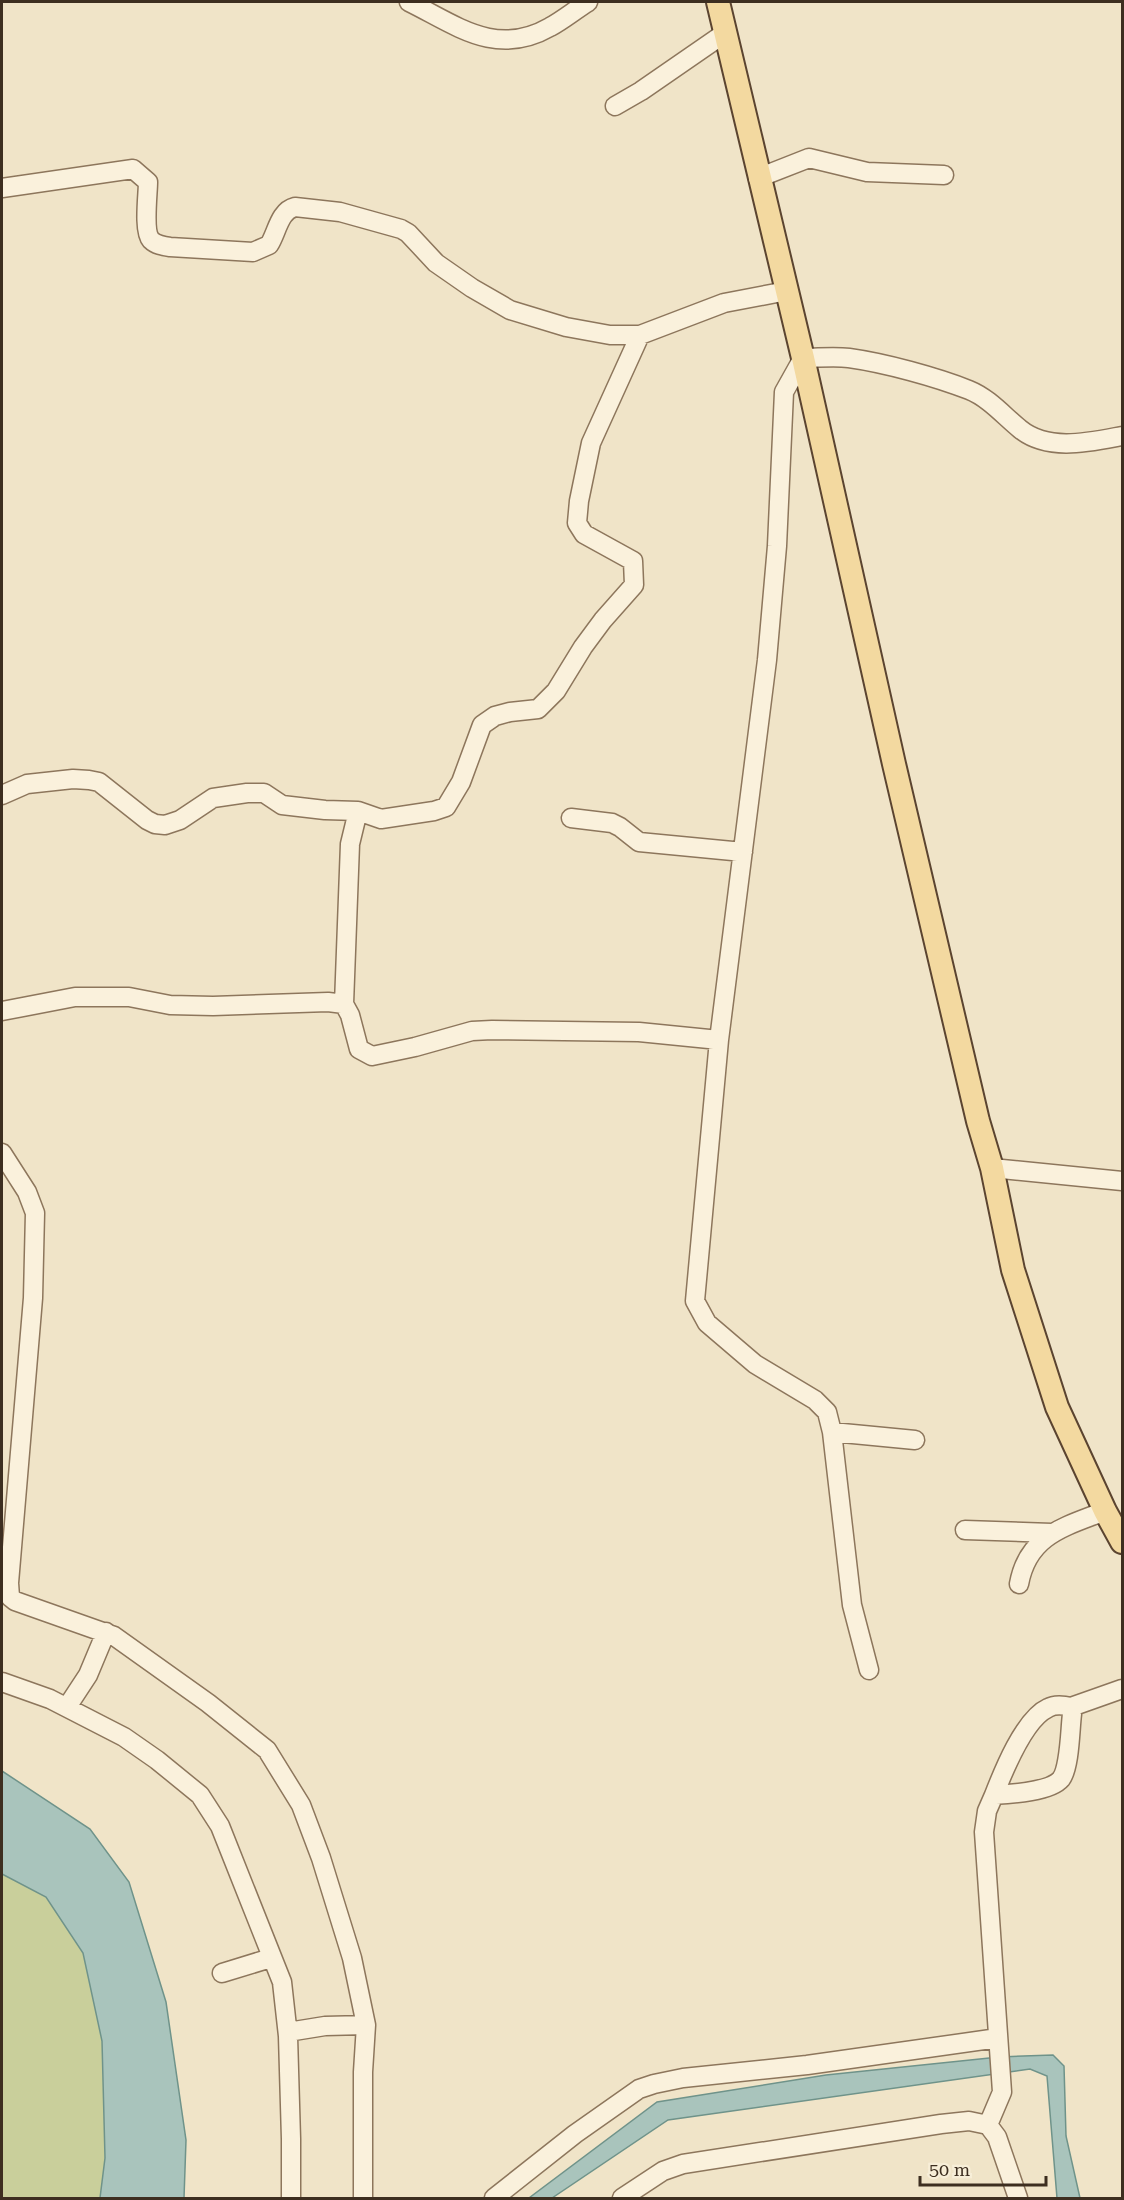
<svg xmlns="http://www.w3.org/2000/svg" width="1124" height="2200" viewBox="0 0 1124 2200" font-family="'Roboto Serif',serif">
<rect width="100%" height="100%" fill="#f0e4c8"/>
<path fill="#c9cf9b" d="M 2,1874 L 46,1897 L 83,1953 L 102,2041 L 105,2158 L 100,2198 L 2,2198 Z"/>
<path fill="#a9c4bc" stroke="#6f938a" stroke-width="1.5" d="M 2,1771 L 90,1829 L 129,1882 L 166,2002 L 186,2140 L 184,2198 L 100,2198 L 105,2158 L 102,2041 L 83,1953 L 46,1897 L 2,1874 Z
M 1053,2055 L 1064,2066 L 1066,2136 L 1080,2198 L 1057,2198 L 1047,2076 L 1030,2069 L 668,2120 L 552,2198 L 529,2198 L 657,2102 L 826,2075 L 999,2057 Z"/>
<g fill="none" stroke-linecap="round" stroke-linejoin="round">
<defs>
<path id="minor" d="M 409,2 C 456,25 496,58 550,27 C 563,20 575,10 588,2
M 615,106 L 641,91 L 725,33
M 758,178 L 809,158 L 867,172 L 944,175
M 2,188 L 133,169 L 148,182 C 148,194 143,231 151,240 C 156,245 163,246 170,247 L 253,252 L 269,245 C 277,233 279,211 295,207 L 340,212 L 401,229 L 408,233 L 436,263 L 472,288 L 510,310 L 566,327 L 610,335 L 640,335 L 724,303 L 787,291
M 2,795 L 27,784 L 73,779 L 89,780 L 99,782 L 147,820 L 155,824 L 165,825 L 180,820 L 213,798 L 247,793 L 264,793 L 282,805 L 325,810 L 358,811 L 381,819 L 434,811 L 446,807 L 461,782 L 482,725 L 495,716 L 510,712 L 538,709 L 556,691 L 583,647 L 603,620 L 634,585 L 633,561 L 584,534 L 577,523 L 579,501 L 591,443 L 640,335
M 571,818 L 612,823 L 620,827 L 639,842 L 743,852
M 344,1004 L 350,844 L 358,811
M 2,1011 L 75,997 L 129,997 L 170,1005 L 213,1006 L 328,1002 L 344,1004 L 350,1015 L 359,1049 L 372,1056 L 415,1047 L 472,1031 L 492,1030 L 639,1032 L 719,1040
M 2,1153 L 27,1192 L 35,1213 L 33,1298 L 9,1583 L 10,1597 L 15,1601 L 114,1636 L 208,1703 L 267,1750 L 301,1805 L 321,1858 L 352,1958 L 366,2025 L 363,2072 L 363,2198
M 992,1168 L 1122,1181
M 832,1432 L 915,1440
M 965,1530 L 1052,1533
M 1019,1584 C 1028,1535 1064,1527 1105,1511
M 869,1670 L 852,1605 L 832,1432 L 827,1412 L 815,1400 L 755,1364 L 707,1323 L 695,1301 L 719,1040 L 767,660 L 777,546 L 784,392 L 803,358 C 818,358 834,356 849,358 C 885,363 936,377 969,390 C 989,398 1004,416 1020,429 C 1048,452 1090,442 1122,436
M 2,1682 L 50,1699 L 124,1737 L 157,1760 L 200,1795 L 220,1826 L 282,1982 L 288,2036 L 291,2139 L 291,2198
M 67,1707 L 88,1675 L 106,1632
M 994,1795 C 1003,1772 1024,1719 1048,1708 C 1055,1704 1063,1705 1071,1707
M 222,1973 L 271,1958
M 288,2032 L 325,2026 L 366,2025
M 988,2125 L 1002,2092 L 984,1832 L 987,1811 L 994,1795 C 1010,1794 1050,1792 1061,1779 C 1070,1767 1070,1729 1072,1714 L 1071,1707 L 1122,1689
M 494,2198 L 575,2134 L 639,2089 L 654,2084 L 683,2078 L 807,2065 L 998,2038
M 622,2198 L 663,2171 L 683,2164 L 941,2124 L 969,2121 L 988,2125 L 997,2137 L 1018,2198"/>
<path id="major" d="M 718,2 L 803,358 L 894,764 L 978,1121 L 992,1168 L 1013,1270 L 1057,1407 L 1105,1511 L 1122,1542"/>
</defs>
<use href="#minor" stroke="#8d765c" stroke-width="21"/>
<use href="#major" stroke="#5b4430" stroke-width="26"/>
<use href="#minor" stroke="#faf1dc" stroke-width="18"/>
<use href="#major" stroke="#f3d9a0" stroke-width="22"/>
</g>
<rect width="1124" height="2200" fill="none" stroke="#3d2e20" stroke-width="6"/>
<path d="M920 2176v9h126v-9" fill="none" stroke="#3d2e20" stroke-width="3"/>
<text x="929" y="2176" font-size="18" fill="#3d2e20" stroke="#f7eed8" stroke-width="4.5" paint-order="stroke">50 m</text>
</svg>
